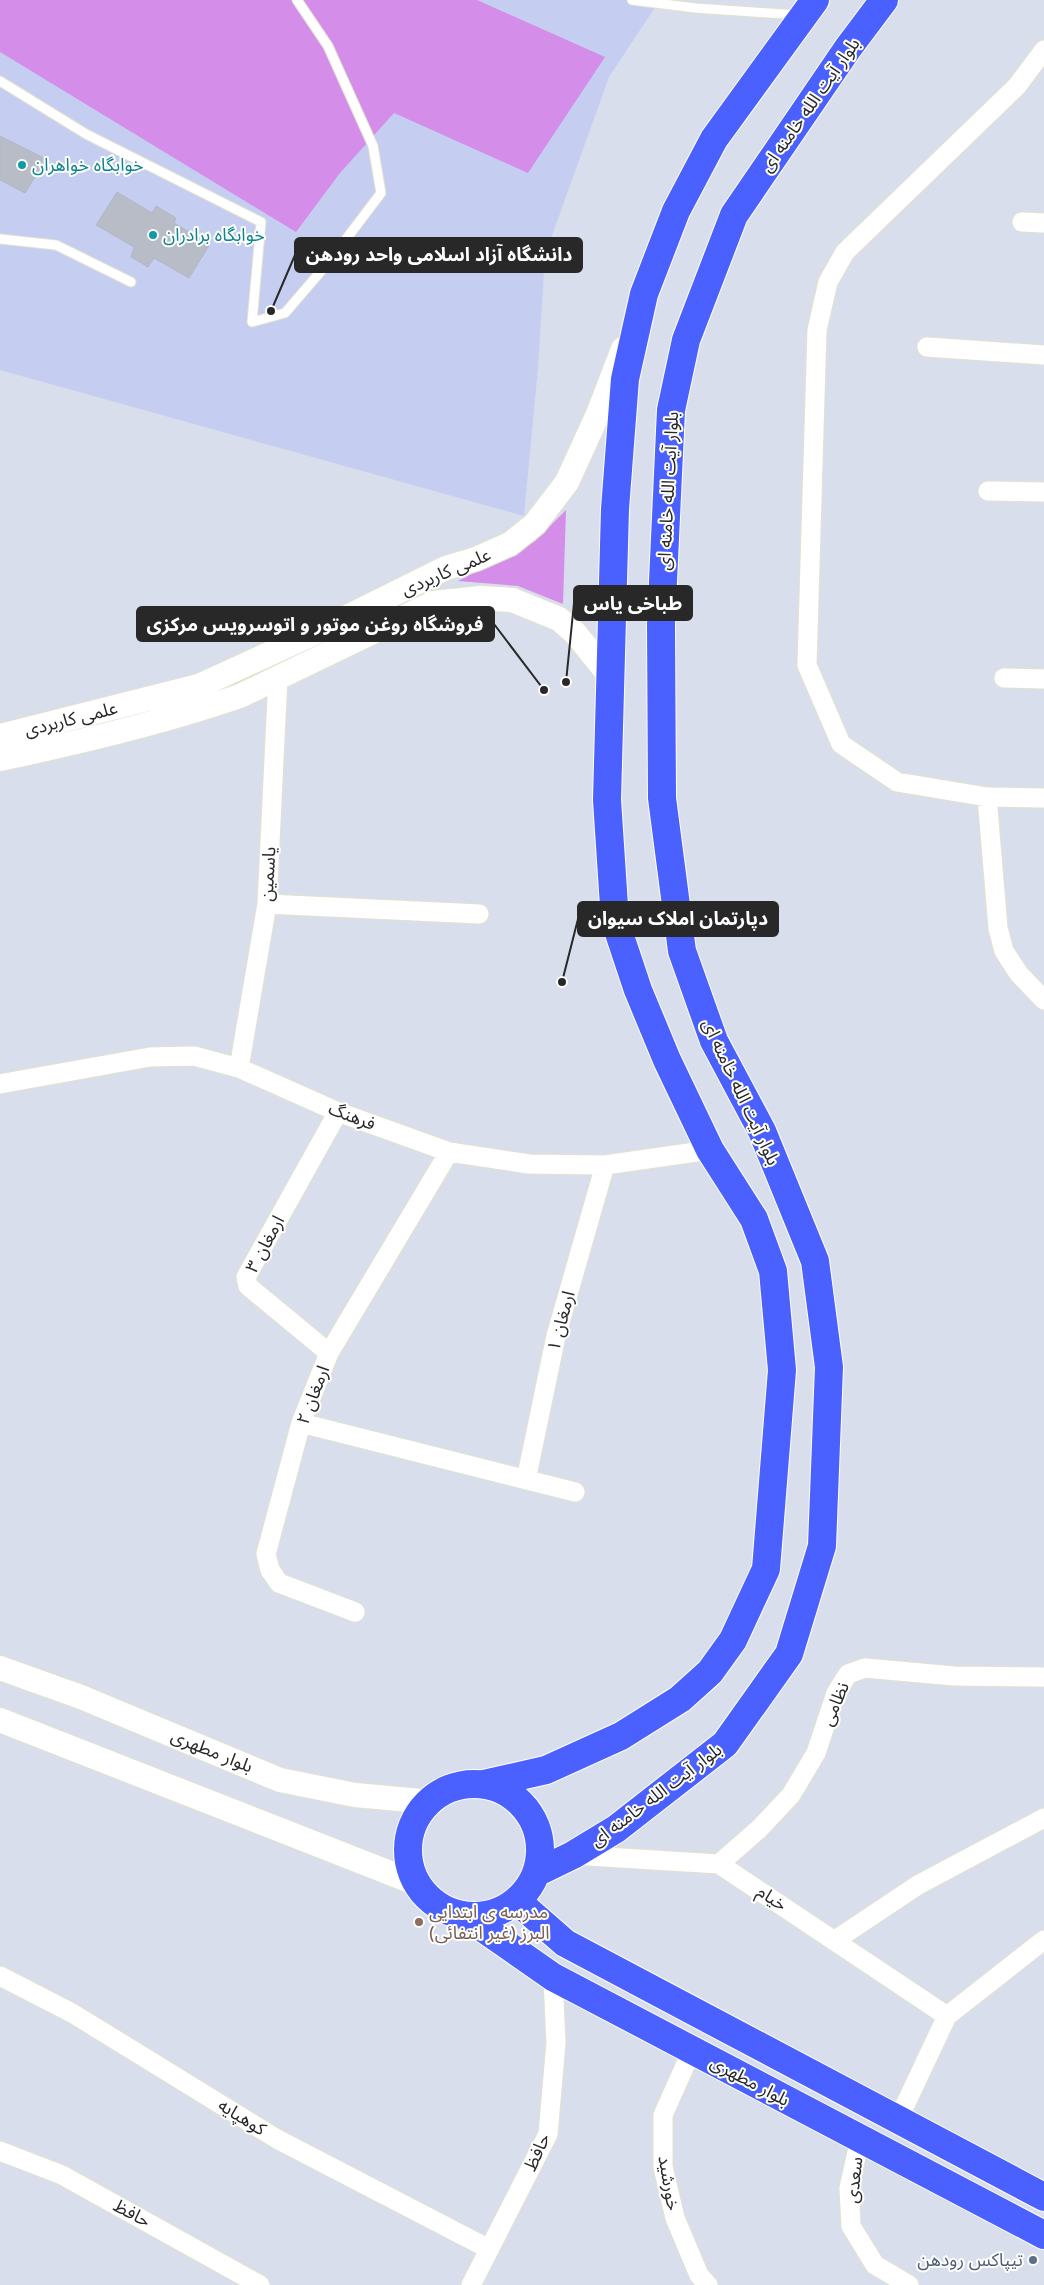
<svg xmlns="http://www.w3.org/2000/svg" width="1044" height="2285" viewBox="0 0 1044 2285" font-family="'Varela Round','Noto Sans Arabic',sans-serif">
<rect width="100%" height="100%" fill="#d8deec"/>
<path fill="#c5cef0" d="M 0,0 L 660,0 L 609,77 L 545,255 L 538,368 L 524,516 L 0,370 Z"/>
<path fill="#d58dea" d="M 0,0 L 477,0 L 605,57 L 528,173 L 394,113 L 340,173 L 296,232 L 0,52 Z
M 566,510 L 563,604 L 518,586 L 458,581 L 534,542 Z"/>
<path fill="#b7bcc6" stroke="#b1b7c8" d="M 0,136 L 46,159 L 25,193 L 0,180 Z
M 117,192 L 152,213 L 156,206 L 176,218 L 174,223 L 210,244 L 189,278 L 154,258 L 148,267 L 131,257 L 134,247 L 96,225 Z"/>
<g fill="none" stroke-linecap="round" stroke-linejoin="round">
<defs>
<path id="service" d="M 632,0 L 695,8 L 798,15
M 0,81 L 86,134 L 261,222 L 252,322 L 285,313 L 328,263 L 381,193 L 373,146 L 328,46 L 297,0
M 0,239 L 56,245 L 131,282"/>
<path id="minor" d="M 1044,50 L 1017,86 L 845,252 L 828,282 L 817,330 L 807,665 L 841,744 L 897,782 L 987,797 L 1044,798
M 1022,222 L 1044,223
M 927,347 L 1044,355
M 988,491 L 1044,492
M 1004,678 L 1044,679
M 987,797 L 998,928 L 1004,951 L 1019,974 L 1044,1000
M 267,904 L 479,914
M 239,1068 L 267,904 L 278,677
M 0,1084 L 150,1057 L 194,1056 L 239,1068 L 338,1112 L 449,1152 L 529,1164 L 605,1165 L 710,1150
M 329,1353 L 248,1286 L 246,1277 L 338,1112
M 301,1423 L 575,1492
M 526,1480 L 556,1336 L 605,1165
M 355,1612 L 279,1583 L 270,1570 L 266,1554 L 301,1423 L 329,1353 L 449,1152
M 573,1855 L 719,1864 L 947,2016 L 1044,1940
M 719,1864 L 759,1829 L 791,1795 L 816,1753 L 836,1693 L 848,1674 L 865,1668 L 954,1676 L 1044,1677
M 834,1941 L 918,1885 L 1044,1818
M 0,1976 L 72,2013 L 277,2139 L 489,2249
M 692,2050 L 663,2115 L 663,2167 L 675,2218 L 699,2275 L 708,2285
M 898,2120 L 947,2016
M 860,2139 L 849,2188 L 851,2226 L 875,2265 L 909,2285
M 0,2151 L 62,2175 L 260,2285
M 471,2285 L 548,2134 L 556,2043 L 553,1977"/>
<path id="tertiary" d="M 0,736 L 199,686 L 321,630 L 446,568 L 476,559 L 510,544 L 535,524 L 567,482 L 598,414 L 623,349
M 0,759 C 81,742 162,723 240,696 L 433,603 L 481,598 L 512,600 L 559,619 L 575,633 L 610,676
M 0,1668 L 81,1697 L 280,1780 L 355,1795 L 421,1801 L 432,1799
M 0,1720 L 418,1884"/>
<path id="primary" d="M 484,1784 L 546,1770 L 621,1736 L 680,1699 L 710,1672 L 733,1640 L 766,1569 L 782,1370 L 773,1271 L 754,1219 L 710,1150 L 667,1060 L 638,990 L 615,921 L 607,800 L 615,509 L 625,379 L 644,294 L 676,211 L 714,139 L 815,0
M408 1850a66 66 0 1 1 132 0a66 66 0 1 1-132 0Z
M 536,1873 L 573,1855 L 616,1829 L 725,1744 L 789,1654 L 822,1546 L 829,1367 L 815,1261 L 762,1131 L 714,1041 L 682,951 L 662,798 L 661,624 L 671,410 L 686,340 L 734,215 L 848,48 L 884,0
M 517,1901 L 565,1943 L 1044,2197
M 464,1915 L 553,1977 L 1044,2235"/>
</defs>
<use href="#service" stroke="#e3e2cd" stroke-width="11"/>
<use href="#minor" stroke="#e3e2cd" stroke-width="21"/>
<use href="#tertiary" stroke="#e3e2cd" stroke-width="26"/>
<use href="#primary" stroke="#fff" stroke-width="30"/>
<use href="#service" stroke="#fff" stroke-width="9"/>
<use href="#minor" stroke="#fff" stroke-width="19"/>
<use href="#tertiary" stroke="#fff" stroke-width="24"/>
<use href="#primary" stroke="#4a60ff" stroke-width="28"/>
</g>
<g fill="#0f9aa8" stroke="#fff" stroke-width="2">
<circle cx="22" cy="165" r="5"/>
<circle cx="153" cy="235" r="5"/>
</g>
<circle fill="#8d6e63" stroke="#fff" stroke-width="2" cx="419" cy="1922" r="5"/>
<circle fill="#5c6f8a" stroke="#fff" stroke-width="2" cx="1033" cy="2260" r="5"/>
<g text-anchor="middle" dominant-baseline="central" stroke-width="4" stroke-linejoin="round" paint-order="stroke">
<g font-size="18" fill="#282828" stroke="#fff">
<text transform="translate(810 105) rotate(-55)">بلوار آیت الله خامنه ای</text>
<text transform="translate(668 491) rotate(-87)">بلوار آیت الله خامنه ای</text>
<text transform="translate(446 572) rotate(-23)">علمی کاربردی</text>
<text transform="translate(71 719) rotate(-14)">علمی کاربردی</text>
<text transform="translate(268 874) rotate(-87)">یاسمین</text>
<text transform="translate(741 1092) rotate(65)">بلوار آیت الله خامنه ای</text>
<text transform="translate(352 1116) rotate(21)">فرهنگ</text>
<text transform="translate(265 1244) rotate(-62)">ارمغان ۳</text>
<text transform="translate(561 1321) rotate(-75)">ارمغان ۱</text>
<text transform="translate(313 1395) rotate(-69)">ارمغان ۲</text>
<text transform="translate(835 1704) rotate(-67)">نظامی</text>
<text transform="translate(212 1751) rotate(22)">بلوار مطهری</text>
<text transform="translate(656 1795) rotate(-37)">بلوار آیت الله خامنه ای</text>
<text transform="translate(772 1898) rotate(33)">خیام</text>
<text transform="translate(750 2081) rotate(28)">بلوار مطهری</text>
<text transform="translate(242 2117) rotate(32)">کوهپایه</text>
<text transform="translate(537 2152) rotate(-66)">حافظ</text>
<text transform="translate(854 2180) rotate(-84)">سعدی</text>
<text transform="translate(669 2183) rotate(80)">خورشید</text>
<text transform="translate(132 2213) rotate(28)">حافظ</text>
</g>
<g font-size="18" fill="#0d838f" stroke="#fff" text-anchor="start">
<text x="32" y="165">خوابگاه خواهران</text>
<text x="163" y="235">خوابگاه برادران</text>
</g>
<g font-size="18" fill="#785e54" stroke="#fff" text-anchor="start">
<text x="429" y="1912">مدرسه ی ابتدایی<tspan x="429" dy="21">(غیر انتفائی) البرز</tspan></text>
</g>
<g font-size="18" fill="#4e5e75" stroke="#fff" text-anchor="end">
<text x="1023" y="2260">تیپاکس رودهن</text>
</g>
</g>
<path fill="none" stroke="#282828" stroke-width="2" d="M271 311L295 255M566 682L574 603M544 690L494 624M562 982L578 919"/>
<g fill="#282828" stroke="#fff" stroke-width="2">
<circle cx="271" cy="311" r="5"/>
<circle cx="566" cy="682" r="5"/>
<circle cx="544" cy="690" r="5"/>
<circle cx="562" cy="982" r="5"/>
</g>
<g fill="#282828" stroke="#282828" stroke-width="2">
<rect x="295" y="238" width="287" height="34" rx="5"/>
<rect x="574" y="586" width="118" height="34" rx="5"/>
<rect x="137" y="607" width="357" height="34" rx="5"/>
<rect x="578" y="902" width="200" height="34" rx="5"/>
</g>
<g font-size="19" text-anchor="middle" font-weight="bold" fill="#fff">
<text x="439" y="261">دانشگاه آزاد اسلامی واحد رودهن</text>
<text x="633" y="610">طباخی یاس</text>
<text x="315" y="631">فروشگاه روغن موتور و اتوسرویس مرکزی</text>
<text x="678" y="925">دپارتمان املاک سیوان</text>
</g>
</svg>
